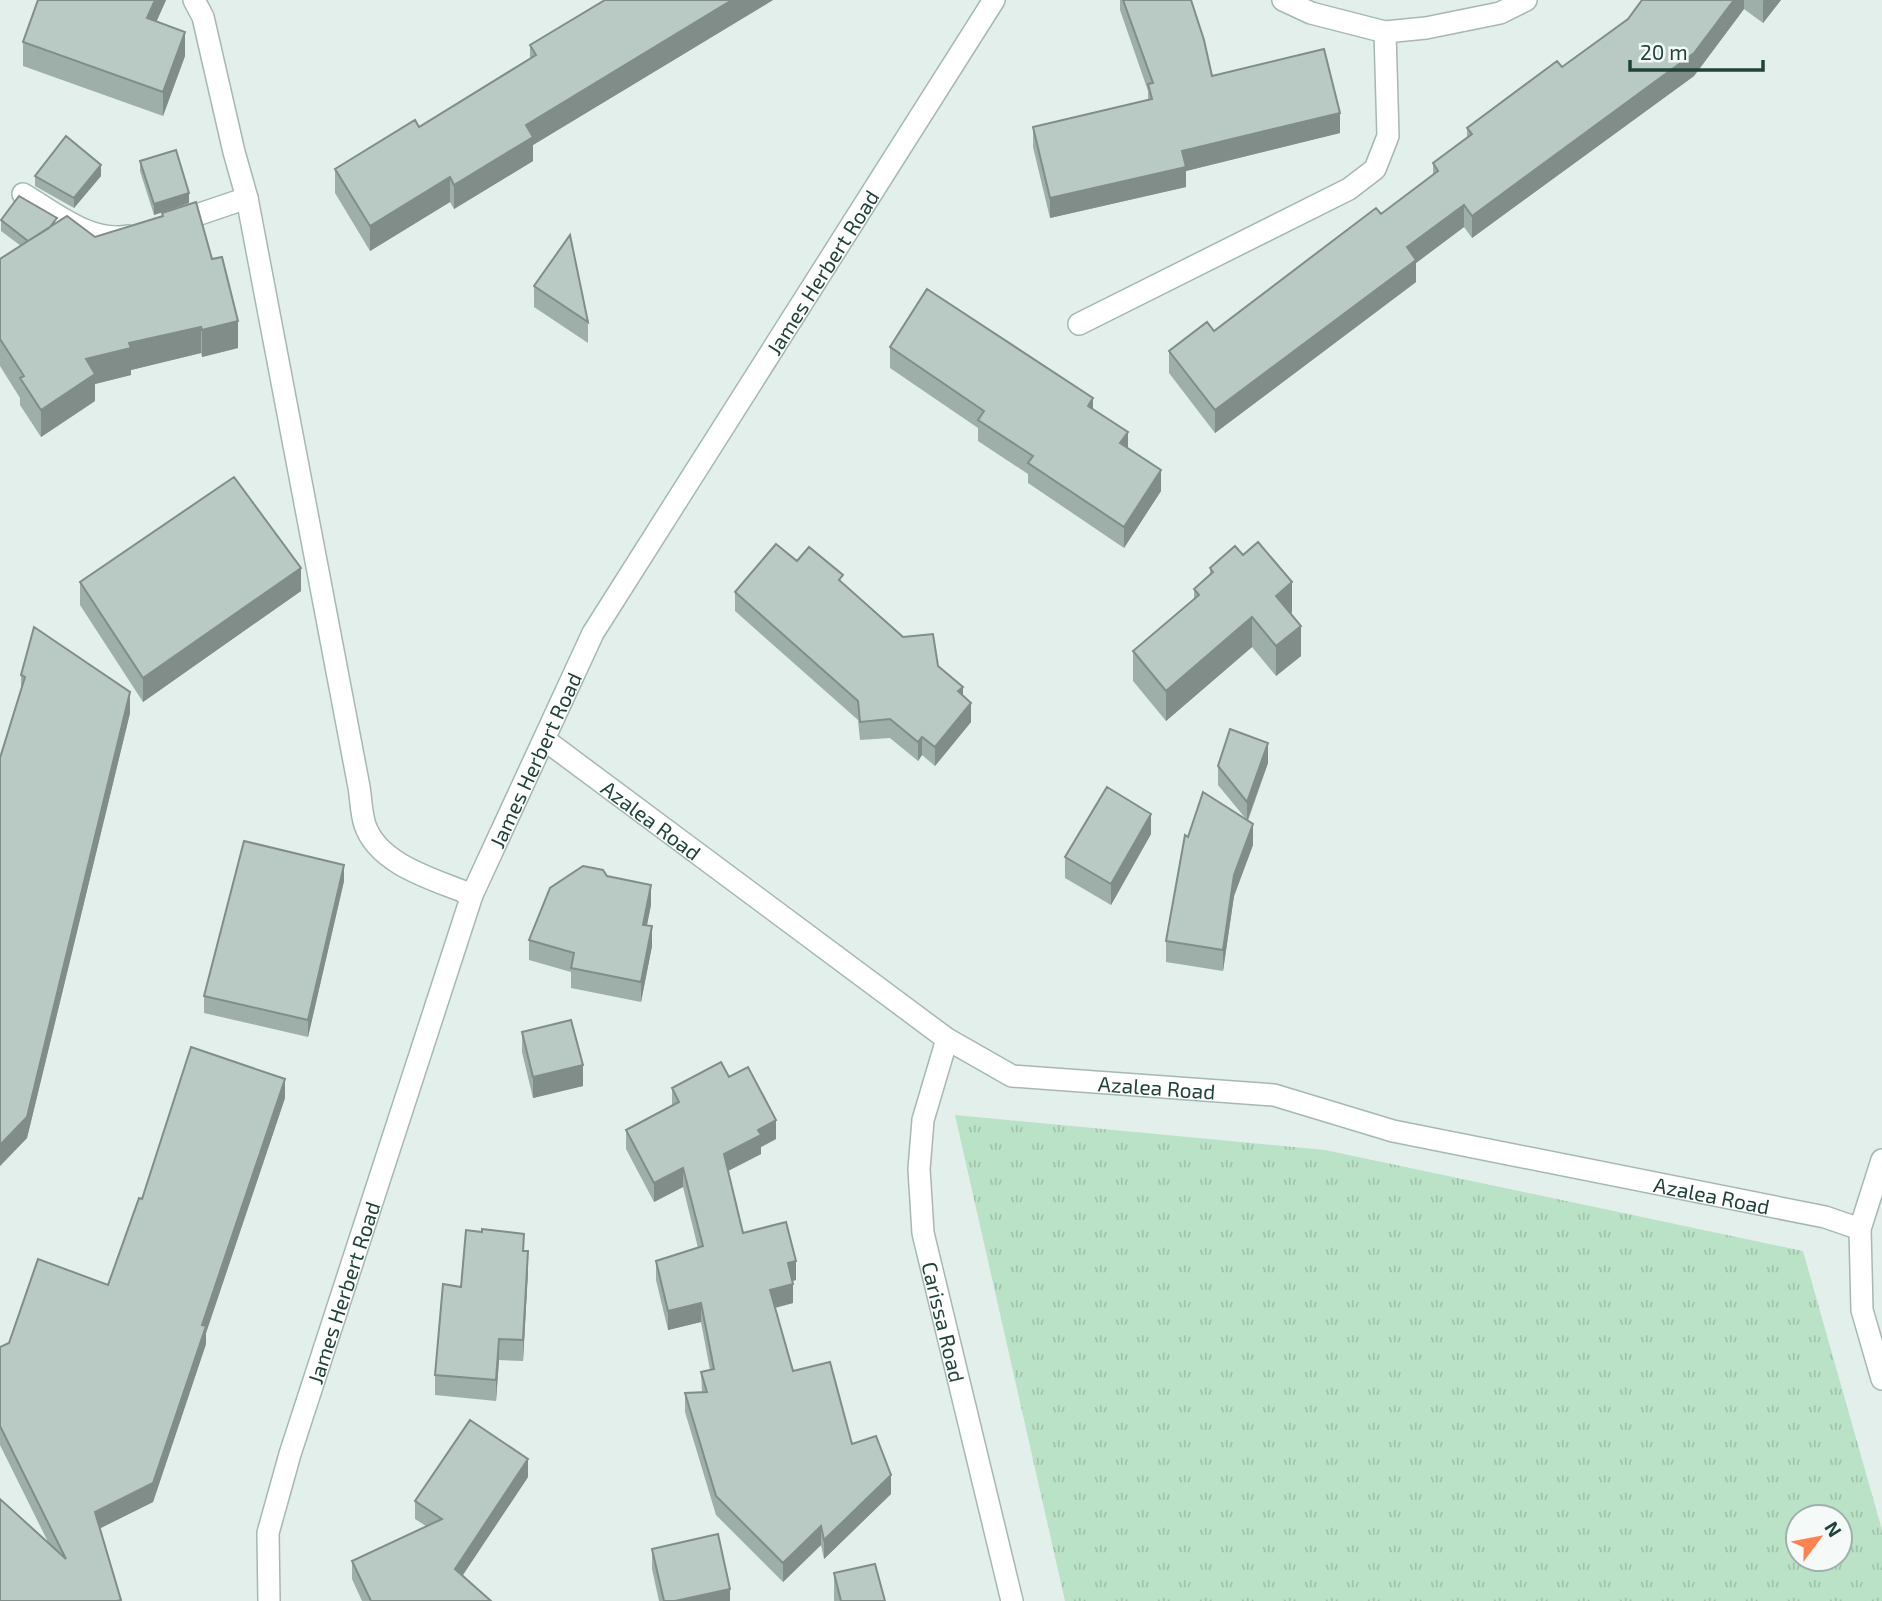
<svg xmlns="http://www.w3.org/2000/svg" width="1882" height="1601" viewBox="0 0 1882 1601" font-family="'Exo 2',sans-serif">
<defs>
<pattern id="park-tufts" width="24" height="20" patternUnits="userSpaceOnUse" patternTransform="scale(1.75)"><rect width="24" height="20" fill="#bae2c6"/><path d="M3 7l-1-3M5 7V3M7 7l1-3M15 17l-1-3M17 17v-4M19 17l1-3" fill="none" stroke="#a0c3ab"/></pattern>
</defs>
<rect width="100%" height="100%" fill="#e3efea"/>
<path fill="url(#park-tufts)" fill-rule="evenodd" d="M 955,1115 L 1325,1150 L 1803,1251 L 1882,1530 L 1882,1601 L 1065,1601 ZM 1798,1517 L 1840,1517 L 1840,1559 L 1798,1559 Z"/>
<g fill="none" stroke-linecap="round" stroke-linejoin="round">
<defs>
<g id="minor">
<path d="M 194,0 L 203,17 L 234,152 L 247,198 L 359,787 C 361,799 361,813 365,825 C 379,866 437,880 472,895"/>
<path d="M 1283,0 L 1311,13 L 1385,32 L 1426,28 L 1500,13 L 1526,0"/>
<path d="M 23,194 C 55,213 90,243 128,236"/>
<path d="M 173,223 L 247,198"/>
<path d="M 1079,324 L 1349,189 L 1375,169 L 1388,136 L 1385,32"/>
<path id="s1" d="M 545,740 L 947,1039 L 1012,1076 L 1274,1095 L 1393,1131 L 1825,1217 L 1860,1229"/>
<path id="s2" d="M 947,1039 L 923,1120 L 919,1169 L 923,1233 L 1012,1601"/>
<path d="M 1882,1160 L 1860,1229 L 1862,1310 L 1882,1379"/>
<path id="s3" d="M 269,1601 L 268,1533 L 290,1454 L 472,895 L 593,633 L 994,0"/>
</g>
</defs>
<use href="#minor" stroke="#a5b8b2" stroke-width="24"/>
<use href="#minor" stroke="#fff" stroke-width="21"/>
</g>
<path fill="#9eaea8" d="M 38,0 L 166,0 L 156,22 L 185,56 L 163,116 L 23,66 L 23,42 Z
M 605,0 L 773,0 L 533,145 L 533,161 L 454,209 L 450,202 L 370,251 L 335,193 L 335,169 L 419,127 L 530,58 L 530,45 Z
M 1120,0 L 1191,0 L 1212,76 L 1340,133 L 1186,171 L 1186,187 L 1050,218 L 1033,147 L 1033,127 L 1148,100 L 1148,91 L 1120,10 Z
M 1642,0 L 1781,0 L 1763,23 L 1744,9 L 1694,76 L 1472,238 L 1464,227 L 1416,263 L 1416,282 L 1215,433 L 1169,373 L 1169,351 L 1214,331 L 1381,214 L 1433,175 L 1433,163 L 1467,138 L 1467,128 L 1562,67 L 1628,19 Z
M 140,161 L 189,203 L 154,215 L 140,171 Z
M 35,176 L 101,176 L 74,208 L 35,186 Z
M 162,213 L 238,348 L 202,357 L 201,353 L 131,370 L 131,375 L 95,384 L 95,401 L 41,437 L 20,405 L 20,398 L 0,366 L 0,259 L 21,246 L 1,231 L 1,220 L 57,223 L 95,237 L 162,216 Z
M 534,286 L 588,322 L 588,343 L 534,307 Z
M 890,347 L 1093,409 L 1128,448 L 1161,491 L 1124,548 L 1028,483 L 1028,474 L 978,441 L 978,428 L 890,368 Z
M 797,561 L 843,584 L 938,666 L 963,696 L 971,722 L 935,766 L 922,755 L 918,761 L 890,738 L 860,740 L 858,720 L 735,611 L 735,592 Z
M 1210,568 L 1292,612 L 1291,614 L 1301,656 L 1276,676 L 1252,647 L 1166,721 L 1133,681 L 1133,651 L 1194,600 L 1194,589 L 1210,575 Z
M 80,582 L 301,591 L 143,702 L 80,605 Z
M 21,675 L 130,713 L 27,1138 L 0,1166 L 0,758 L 21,690 Z
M 1268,763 L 1248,821 L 1253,845 L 1234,896 L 1223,971 L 1166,962 L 1166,941 L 1188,837 L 1246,819 L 1218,785 L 1218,766 Z
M 1151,834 L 1111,905 L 1065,878 L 1065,857 Z
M 344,881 L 308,1037 L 204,1013 L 204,996 Z
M 651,905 L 647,925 L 652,946 L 641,1002 L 571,988 L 571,972 L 529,960 L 529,940 Z
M 522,1032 L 583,1086 L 533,1098 L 522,1052 Z
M 729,1077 L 776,1139 L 761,1147 L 761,1154 L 728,1171 L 743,1233 L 796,1280 L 792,1281 L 793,1303 L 775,1308 L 793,1371 L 891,1494 L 824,1559 L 821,1545 L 783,1582 L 716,1515 L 685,1412 L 685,1393 L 702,1392 L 701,1372 L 710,1370 L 701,1322 L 668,1330 L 656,1280 L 656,1261 L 698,1248 L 683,1187 L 654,1202 L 626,1149 L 626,1130 L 672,1106 L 672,1088 Z
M 285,1098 L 206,1333 L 206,1344 L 153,1502 L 100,1528 L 121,1601 L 0,1601 L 49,1544 L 0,1445 L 0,1347 L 108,1285 Z
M 524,1251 L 528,1271 L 523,1361 L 499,1360 L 496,1401 L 435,1395 L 435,1375 L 461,1287 Z
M 528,1477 L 462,1576 L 491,1601 L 362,1601 L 352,1579 L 352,1561 L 426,1526 L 415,1519 L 415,1501 Z
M 652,1549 L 730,1601 L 659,1601 L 652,1569 Z
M 834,1573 L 885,1601 L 834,1601 Z"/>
<path fill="#818d88" d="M 155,0 L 166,0 L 147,43 L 147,18 Z
M 732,0 L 773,0 L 533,145 L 533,161 L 454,209 L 454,185 L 526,125 Z
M 1734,0 L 1744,0 L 1744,9 L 1694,76 L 1472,238 L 1472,216 Z
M 1764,0 L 1781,0 L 1763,23 L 1763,1 Z
M 185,32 L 185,56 L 163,116 L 163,92 Z
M 1340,113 L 1340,133 L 1186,171 L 1186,187 L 1050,218 L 1050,198 L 1182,151 Z
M 101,165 L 101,176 L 74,208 L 74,198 Z
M 450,177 L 450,202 L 370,251 L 370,226 Z
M 189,193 L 189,203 L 154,215 L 154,204 Z
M 1464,205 L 1464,227 L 1416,263 L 1416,282 L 1215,433 L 1215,410 L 1407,247 Z
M 238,321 L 238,348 L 202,357 L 202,330 Z
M 201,327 L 201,353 L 131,370 L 131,375 L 95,384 L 95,401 L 41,437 L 41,410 L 86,359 L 129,343 Z
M 1093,398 L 1093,419 L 1088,406 Z
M 1128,432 L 1128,452 L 1120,443 Z
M 1161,470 L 1161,491 L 1124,548 L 1124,527 Z
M 301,568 L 301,591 L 143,702 L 143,678 Z
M 1292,582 L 1292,612 L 1276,626 L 1276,596 Z
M 1252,617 L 1252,647 L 1166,721 L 1166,691 Z
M 1301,626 L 1301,656 L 1276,676 L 1276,646 Z
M 963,687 L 963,706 L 958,691 Z
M 130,692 L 130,713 L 27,1138 L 0,1166 L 0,1145 Z
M 971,703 L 971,722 L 935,766 L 935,747 Z
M 922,737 L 922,755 L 918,761 L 918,742 Z
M 1268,743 L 1268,763 L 1247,821 L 1247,802 Z
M 1151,814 L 1151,834 L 1111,905 L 1111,884 Z
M 1253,824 L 1253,845 L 1234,896 L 1223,971 L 1223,950 L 1234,875 Z
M 344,865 L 344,881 L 308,1037 L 308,1020 Z
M 651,885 L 651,905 L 643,944 L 643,925 Z
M 652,926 L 652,946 L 641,1002 L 641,982 Z
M 583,1065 L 583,1086 L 533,1098 L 533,1077 Z
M 285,1079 L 285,1098 L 206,1333 L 206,1344 L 153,1502 L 95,1531 L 95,1512 L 202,1325 Z
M 776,1120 L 776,1139 L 761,1147 L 761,1154 L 724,1173 L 724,1154 L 758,1130 Z
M 683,1168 L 683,1187 L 654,1202 L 654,1183 Z
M 528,1251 L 528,1271 L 523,1361 L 523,1340 Z
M 796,1261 L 796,1280 L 788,1282 L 788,1263 Z
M 793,1284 L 793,1303 L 770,1309 L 770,1290 Z
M 701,1303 L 701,1322 L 668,1330 L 668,1311 Z
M 499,1339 L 499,1360 L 496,1401 L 496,1380 Z
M 528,1459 L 528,1477 L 455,1587 L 455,1569 Z
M 891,1475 L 891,1494 L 824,1559 L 824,1540 Z
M 821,1526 L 821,1545 L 783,1582 L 783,1563 Z
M 730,1589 L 730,1601 L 675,1601 Z"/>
<path fill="#b8cac3" stroke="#818d88" stroke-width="2" d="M 38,0 L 155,0 L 147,18 L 185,32 L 163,92 L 23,42 Z
M 605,0 L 732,0 L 526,125 L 533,137 L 454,185 L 450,177 L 370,226 L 335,169 L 415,120 L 419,127 L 536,55 L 530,45 Z
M 1123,0 L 1191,0 L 1204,40 L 1212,76 L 1324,49 L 1340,113 L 1182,151 L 1186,167 L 1050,198 L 1033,127 L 1152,99 L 1148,84 L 1153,83 Z
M 1642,0 L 1734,0 L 1694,53 L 1472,216 L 1464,205 L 1407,247 L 1416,260 L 1215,410 L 1169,351 L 1207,322 L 1214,331 L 1376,208 L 1381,214 L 1438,171 L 1433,163 L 1472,134 L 1467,128 L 1557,61 L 1562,67 L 1628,19 Z
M 66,136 L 101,165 L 74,198 L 35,176 Z
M 176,150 L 189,193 L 154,204 L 140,161 Z
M 19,196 L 57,218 L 49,228 L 28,241 L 1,220 Z
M 196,202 L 212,259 L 222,257 L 238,321 L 202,330 L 201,327 L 129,343 L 131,348 L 86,359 L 95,374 L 41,410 L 20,378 L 24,376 L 0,339 L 0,259 L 67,216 L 95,237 L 163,216 L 162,213 Z
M 570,235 L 588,322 L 534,286 Z
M 927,289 L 1093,398 L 1088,406 L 1128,432 L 1120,443 L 1161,470 L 1124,527 L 1028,463 L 1033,456 L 978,420 L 984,411 L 890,347 Z
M 234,477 L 301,568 L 143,678 L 80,582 Z
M 1258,542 L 1292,582 L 1276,596 L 1301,626 L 1276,646 L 1252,617 L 1166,691 L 1133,651 L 1199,595 L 1194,589 L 1213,572 L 1210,568 L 1235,546 L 1243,555 Z
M 776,544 L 797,561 L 809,547 L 843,575 L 839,580 L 903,637 L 933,634 L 938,666 L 963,687 L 958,691 L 971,703 L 935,747 L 922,737 L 918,742 L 890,719 L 860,722 L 858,701 L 735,592 Z
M 34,627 L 130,692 L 27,1117 L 0,1145 L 0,758 L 25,677 L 21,675 Z
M 1230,729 L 1268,743 L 1247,802 L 1218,766 Z
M 1107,787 L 1151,814 L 1111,884 L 1065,857 Z
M 1203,792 L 1253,824 L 1234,875 L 1223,950 L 1166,941 L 1185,835 L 1188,837 Z
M 244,841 L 344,865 L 308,1020 L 204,996 Z
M 583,866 L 603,870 L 607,876 L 651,885 L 643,925 L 652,926 L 641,982 L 571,968 L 574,953 L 529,940 L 550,888 Z
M 571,1020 L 583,1065 L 533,1077 L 522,1032 Z
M 191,1047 L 285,1079 L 202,1325 L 206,1326 L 153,1483 L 95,1512 L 121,1600 L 117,1601 L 0,1601 L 0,1499 L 66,1559 L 0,1426 L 0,1347 L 9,1343 L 38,1259 L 108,1285 L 139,1198 L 142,1199 Z
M 721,1062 L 729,1077 L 748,1067 L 776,1120 L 758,1130 L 761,1135 L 724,1154 L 743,1233 L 786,1222 L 796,1261 L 788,1263 L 793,1284 L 770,1290 L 793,1371 L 830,1362 L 852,1444 L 876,1436 L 891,1475 L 824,1540 L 821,1526 L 783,1563 L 716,1496 L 685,1393 L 707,1392 L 701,1372 L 714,1369 L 701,1303 L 668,1311 L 656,1261 L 703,1246 L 683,1168 L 654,1183 L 626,1130 L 679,1102 L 672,1088 Z
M 482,1229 L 524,1234 L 523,1251 L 528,1251 L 523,1340 L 499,1339 L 496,1380 L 435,1375 L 443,1284 L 461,1287 L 466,1230 L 482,1232 Z
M 470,1420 L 528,1459 L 455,1569 L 491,1601 L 371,1601 L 352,1561 L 442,1519 L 415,1501 Z
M 718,1534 L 730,1589 L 675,1601 L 664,1601 L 652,1549 Z
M 875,1564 L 885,1601 L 841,1601 L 834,1573 Z"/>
<g text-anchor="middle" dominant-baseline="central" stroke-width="6" stroke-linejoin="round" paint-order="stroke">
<g font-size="21" fill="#20433b" stroke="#f5faf8">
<text stroke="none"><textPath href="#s3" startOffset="1454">James Herbert Road</textPath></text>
<text stroke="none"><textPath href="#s3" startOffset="887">James Herbert Road</textPath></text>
<text stroke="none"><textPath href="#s1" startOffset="133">Azalea Road</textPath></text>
<text stroke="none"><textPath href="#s1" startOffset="721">Azalea Road</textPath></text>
<text stroke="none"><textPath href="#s1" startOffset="1288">Azalea Road</textPath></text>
<text stroke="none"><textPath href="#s3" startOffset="320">James Herbert Road</textPath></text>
<text stroke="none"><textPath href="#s2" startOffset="289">Carissa Road</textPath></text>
</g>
</g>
<g transform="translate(1819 1538) rotate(58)"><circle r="33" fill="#f5faf8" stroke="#a0b1ac" stroke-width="2"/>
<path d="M0-5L12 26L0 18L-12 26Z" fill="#ff8251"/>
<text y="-10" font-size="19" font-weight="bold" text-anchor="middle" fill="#20433b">N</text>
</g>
<path d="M1630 60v10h133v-10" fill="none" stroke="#20433b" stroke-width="3.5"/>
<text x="1640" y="60" font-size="21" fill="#20433b" stroke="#f5faf8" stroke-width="5" paint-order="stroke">20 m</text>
</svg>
